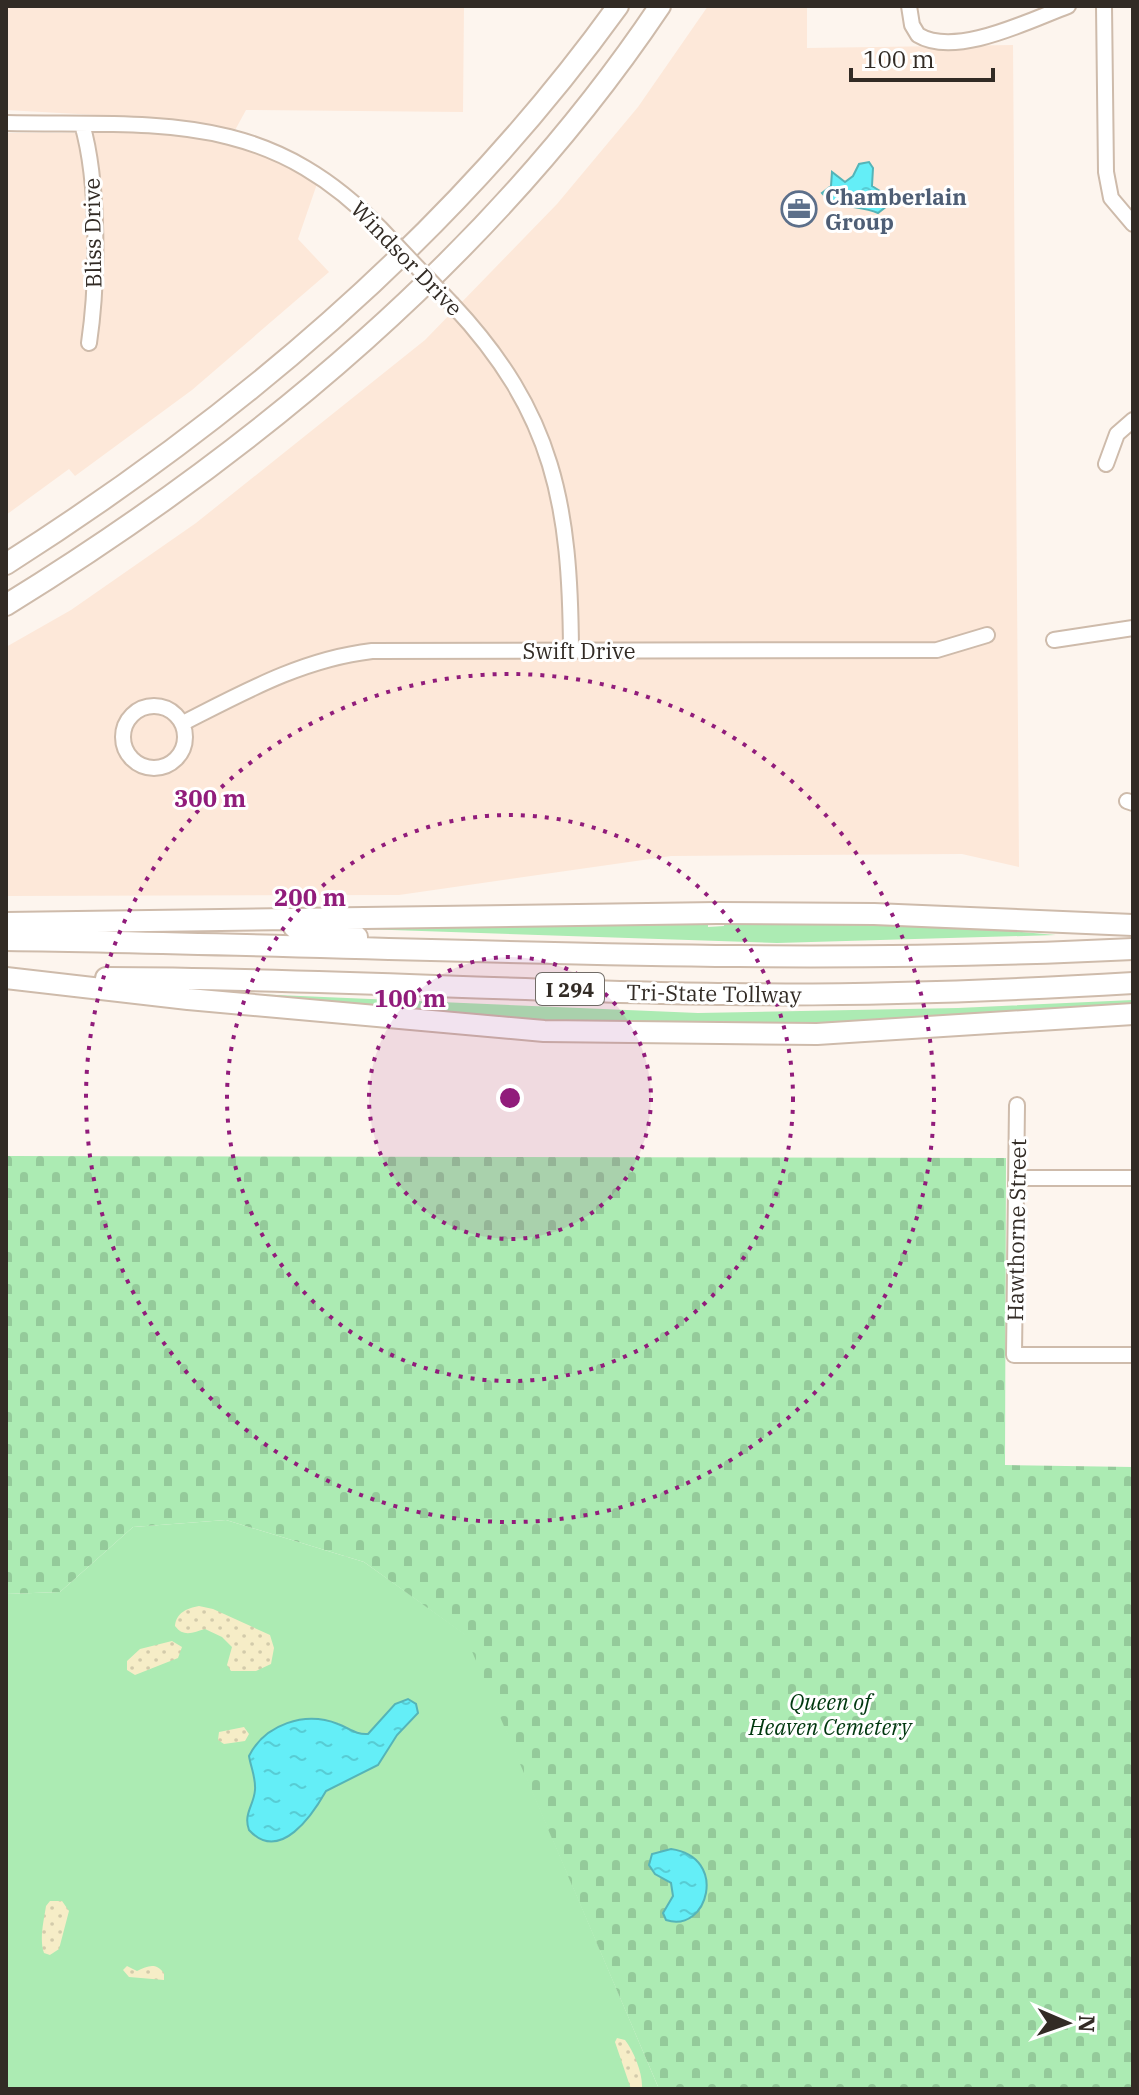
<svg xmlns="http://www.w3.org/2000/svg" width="1139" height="2095" viewBox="0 0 1139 2095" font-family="'IBM Plex Serif',serif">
<defs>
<pattern id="sand-dots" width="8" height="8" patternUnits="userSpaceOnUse" patternTransform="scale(2)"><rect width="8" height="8" fill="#f6edc7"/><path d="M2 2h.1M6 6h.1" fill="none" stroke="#d3cbab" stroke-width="1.8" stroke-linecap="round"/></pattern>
<pattern id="cemetery-stones" width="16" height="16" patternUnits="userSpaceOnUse" patternTransform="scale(2)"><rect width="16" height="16" fill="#acebb3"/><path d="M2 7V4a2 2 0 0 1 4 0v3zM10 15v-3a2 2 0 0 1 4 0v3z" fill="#94ca9a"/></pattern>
<pattern id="water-ripples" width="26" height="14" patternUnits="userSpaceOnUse" patternTransform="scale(2)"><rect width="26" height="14" fill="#64eef7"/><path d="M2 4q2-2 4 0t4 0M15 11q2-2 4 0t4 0" fill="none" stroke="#57ccd4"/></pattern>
</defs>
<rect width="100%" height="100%" fill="#fdf5ee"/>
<path fill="#fde8d9" d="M 6,6 L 464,6 L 463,112 L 246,110 L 234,132 L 150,118 L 6,110 Z
M 708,6 L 807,6 L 807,48 L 1013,45 L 1019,867 L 962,854 L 671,856 L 399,895 L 6,896 L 6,647 L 71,610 L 196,523 L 425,340 L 557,204 L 638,107 Z
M 6,133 L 180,133 L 259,149 L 318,181 L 298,239 L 329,272 L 192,390 L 75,476 L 69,469 L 6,515 Z"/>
<path fill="#acebb3" d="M 725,918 L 835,925 L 930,924 L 1056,935 L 777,943 L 333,928 L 708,921 L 708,927 L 724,926 Z
M 253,994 L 698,1013 L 958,1008 L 1133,1000 L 1133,1004 L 954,1021 L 725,1027 L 724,1021 L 708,1021 L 707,1029 L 582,1025 Z
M 226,1520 L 364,1562 L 466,1635 L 659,2089 L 6,2089 L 6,1594 L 60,1592 L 133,1527 Z"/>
<path fill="url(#sand-dots)" d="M 199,1606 L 213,1609 L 270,1635 L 274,1648 L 271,1664 L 256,1671 L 231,1671 L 227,1665 L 232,1647 L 222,1637 L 205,1629 C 194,1632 184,1638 175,1626 C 176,1613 187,1608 199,1606 Z
M 172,1641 L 182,1647 L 178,1658 L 135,1675 L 127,1670 L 127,1661 L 140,1649 Z
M 244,1727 L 249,1734 L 245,1741 L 224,1744 L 218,1740 L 219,1732 Z
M 50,1901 L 62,1901 L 69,1911 L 59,1949 L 50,1955 L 44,1953 C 39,1939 44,1920 46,1906 Z
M 127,1966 L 137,1971 C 148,1966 155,1962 164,1973 L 164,1980 L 129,1977 L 123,1970 Z
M 617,2038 L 625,2040 C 634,2052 643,2073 642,2089 L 631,2089 L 615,2042 Z"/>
<path fill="url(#cemetery-stones)" d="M 6,1156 L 1006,1158 L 1005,1465 L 1133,1467 L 1133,2089 L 659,2089 L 465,1635 L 364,1562 L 226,1520 L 133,1527 L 60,1592 L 6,1594 Z"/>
<path fill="url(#water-ripples)" stroke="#55b4b8" stroke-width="2" d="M 869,162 L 873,168 L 872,186 L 888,196 L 887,206 L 878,213 C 858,204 837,211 822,193 L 831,186 L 832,172 L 845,182 L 853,176 L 859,164 Z
M 408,1699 L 416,1704 L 418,1713 L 397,1735 L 378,1765 L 326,1791 C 313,1814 280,1864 249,1830 C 243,1814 254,1805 255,1790 C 256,1778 251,1768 249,1756 C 265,1724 305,1711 338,1724 C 349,1728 356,1735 368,1734 L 395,1704 Z
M 671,1849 C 729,1857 708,1934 666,1920 L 663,1913 L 673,1896 L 671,1883 L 655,1874 L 649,1865 L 652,1854 Z"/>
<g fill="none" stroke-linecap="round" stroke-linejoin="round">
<defs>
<path id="minor" d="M 909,6 L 912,25 L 918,35 C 956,58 1030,20 1068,6
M 1104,6 L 1106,172 L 1111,198 L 1133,224
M 6,123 C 157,126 265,109 380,228
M 82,124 C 99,182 98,282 89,343
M 452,304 C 555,414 570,506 571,650
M 1106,464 L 1117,434 L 1133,420
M 1054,640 L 1133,628
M123 737a31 31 0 1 1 62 0a31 31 0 1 1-62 0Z
M 183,723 C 244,692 303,659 372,651 L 937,650 L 987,635
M 1127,801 L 1133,803
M 1017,1105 L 1014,1355 L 1133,1355
M 1017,1178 L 1133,1178"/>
<path id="highway" d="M 6,564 C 240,415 455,232 618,6
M 6,605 C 256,451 495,252 660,6
M 6,923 L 717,913 L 874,914 L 1133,925
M 294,927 L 357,937
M 6,940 C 382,945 757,968 1133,949
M 6,978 L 188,999 L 544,1031 L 817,1034 L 1133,1014
M 106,978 C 314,978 521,992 728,994 C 863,996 998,991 1133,983"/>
</defs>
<use href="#minor" stroke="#cebbab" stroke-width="18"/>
<use href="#highway" stroke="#cebbab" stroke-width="24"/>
<use href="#minor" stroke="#fff" stroke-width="14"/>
<use href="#highway" stroke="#fff" stroke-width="20"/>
<defs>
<path id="minor-bridge" d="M 380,228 L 452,304"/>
</defs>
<use href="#minor-bridge" stroke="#cebbab" stroke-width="18" stroke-linecap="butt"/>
<use href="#minor-bridge" stroke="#fff" stroke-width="14"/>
</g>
<circle cx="510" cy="1098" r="141" fill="#911c7b" fill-opacity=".12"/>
<g fill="none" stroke="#911c7b" stroke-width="4" stroke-dasharray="4 8">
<circle cx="510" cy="1098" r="141"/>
<circle cx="510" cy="1098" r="283"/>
<circle cx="510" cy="1098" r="424"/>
</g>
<defs>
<symbol id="office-ring" viewBox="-11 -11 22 22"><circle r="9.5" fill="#fff" stroke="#5c6f8a" stroke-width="1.5"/><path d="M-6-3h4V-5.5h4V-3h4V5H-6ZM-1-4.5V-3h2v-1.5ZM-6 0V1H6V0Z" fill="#5c6f8a"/></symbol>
</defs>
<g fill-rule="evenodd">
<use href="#office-ring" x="779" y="189" width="40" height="40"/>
</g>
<g text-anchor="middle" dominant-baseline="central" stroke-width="6" stroke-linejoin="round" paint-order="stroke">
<rect fill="#fff" stroke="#706b66" stroke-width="2" x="536" y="973" width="68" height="32" rx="6"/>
<g font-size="20" font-weight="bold" fill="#322b25">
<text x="570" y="989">I 294</text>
</g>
<g font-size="22" font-weight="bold" fill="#4e5e75" stroke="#fff" text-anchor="start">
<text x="825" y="196">Chamberlain<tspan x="825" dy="25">Group</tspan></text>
</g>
<g font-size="22" fill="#322b25" stroke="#fff">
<text transform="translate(92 233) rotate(-91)">Bliss Drive</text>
<text transform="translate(407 258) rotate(46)">Windsor Drive</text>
<text x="579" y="650">Swift Drive</text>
<text transform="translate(714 993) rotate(1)">Tri-State Tollway</text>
<text transform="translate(1016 1230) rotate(-89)">Hawthorne Street</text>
</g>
<g font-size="22" font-style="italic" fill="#00380f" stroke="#fff">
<text x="830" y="1701">Queen of<tspan x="830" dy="25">Heaven Cemetery</tspan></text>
</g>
</g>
<circle cx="510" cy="1098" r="12" fill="#911c7b" stroke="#fff" stroke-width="4"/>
<g font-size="24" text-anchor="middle" font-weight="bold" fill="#911c7b" stroke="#fff" stroke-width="6" stroke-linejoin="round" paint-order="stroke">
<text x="210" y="807">300 m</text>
<text x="310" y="906">200 m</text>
<text x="410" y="1007">100 m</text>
</g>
<rect width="1139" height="2095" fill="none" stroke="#322b25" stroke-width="16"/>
<g transform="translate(1067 2023) rotate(92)" stroke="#ffffff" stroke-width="6" paint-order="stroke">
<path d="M0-6L14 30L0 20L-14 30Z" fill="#322b25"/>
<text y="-12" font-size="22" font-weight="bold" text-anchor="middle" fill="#322b25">N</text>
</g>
<path d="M851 68v12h142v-12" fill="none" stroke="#322b25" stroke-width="4"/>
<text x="863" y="68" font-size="24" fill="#322b25" stroke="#ffffff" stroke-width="6" paint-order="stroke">100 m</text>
</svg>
